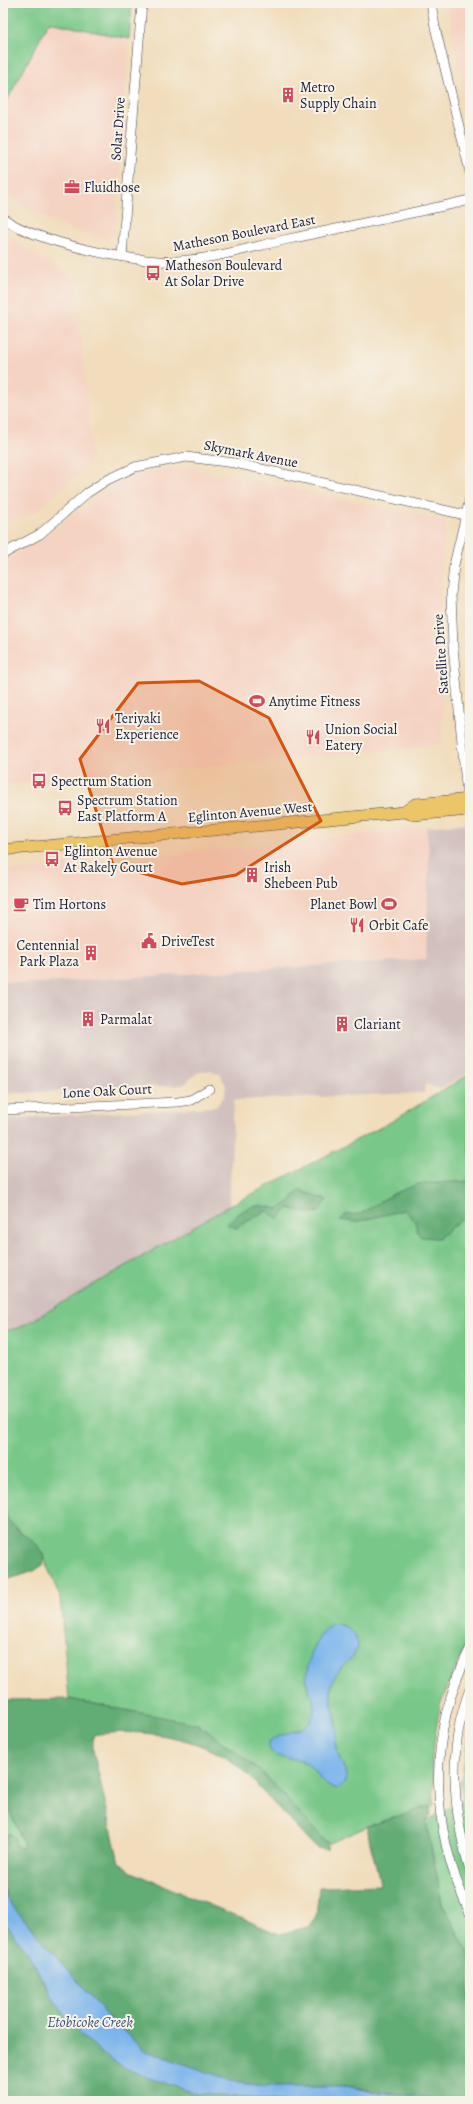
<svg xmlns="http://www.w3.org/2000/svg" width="473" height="2104" viewBox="0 0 473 2104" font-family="Alegreya,serif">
<rect width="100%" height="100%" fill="#f7f3e8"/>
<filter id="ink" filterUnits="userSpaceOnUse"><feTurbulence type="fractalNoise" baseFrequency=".025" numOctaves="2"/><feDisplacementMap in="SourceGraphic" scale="8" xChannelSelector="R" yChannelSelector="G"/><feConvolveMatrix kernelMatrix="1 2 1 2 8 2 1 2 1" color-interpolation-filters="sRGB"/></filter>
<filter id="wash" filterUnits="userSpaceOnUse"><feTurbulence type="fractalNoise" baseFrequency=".012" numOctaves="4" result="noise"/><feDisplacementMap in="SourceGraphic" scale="16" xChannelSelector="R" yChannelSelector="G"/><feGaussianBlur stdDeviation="0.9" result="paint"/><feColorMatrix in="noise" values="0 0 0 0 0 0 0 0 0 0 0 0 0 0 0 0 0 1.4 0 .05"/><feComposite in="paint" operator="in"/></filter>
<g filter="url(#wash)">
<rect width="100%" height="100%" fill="#f1ddbc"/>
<path fill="#f5d3c2" d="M 448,3 L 470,3 L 470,115 L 455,45 Z
M 49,21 L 129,39 L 115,223 L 114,231 L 107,238 L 87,234 L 50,220 L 26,208 L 3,193 L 3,108 Z
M 3,235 L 76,276 L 92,455 L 88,465 L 39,510 L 19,520 L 3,521 Z
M 193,468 L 446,520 L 441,562 L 439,616 L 443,745 L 3,785 L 3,562 L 32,545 L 111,486 L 143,472 Z
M 426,827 L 429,853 L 426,959 L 24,984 L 3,981 L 3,872 Z"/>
<path fill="#d1c0bd" d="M 470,823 L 470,1072 L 440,1089 L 425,1084 L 424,1093 L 234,1100 L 229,1206 L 21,1327 L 3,1332 L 3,1119 L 216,1107 L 224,1097 L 226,1085 L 220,1074 L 209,1070 L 197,1073 L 183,1085 L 3,1094 L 3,981 L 24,984 L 426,959 L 429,853 L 426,827 Z"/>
<path fill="#79c889" stroke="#4e7562" d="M 3,3 L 132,3 L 129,39 L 49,22 L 3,108 Z
M 470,1074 L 470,1634 L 440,1705 L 432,1755 L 434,1805 L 373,1824 L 328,1844 L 261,1771 L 198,1725 L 69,1699 L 60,1597 L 40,1549 L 7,1519 L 3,1503 L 3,1332 L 21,1327 L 229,1206 L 389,1123 Z
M 470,1725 L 470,1956 L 442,1903 L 426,1821 L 463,1800 L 461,1782 Z
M 3,1796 L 24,1844 L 22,1849 L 16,1846 L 14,1837 L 9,1833 L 4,1840 Z"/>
<path fill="#62ac75" stroke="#426758" d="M 470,1181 L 470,1212 L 439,1238 L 421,1237 L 417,1231 L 415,1221 L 404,1210 L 356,1222 L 340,1220 L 345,1215 L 360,1214 L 391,1195 L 417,1184 Z
M 300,1190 L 327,1200 L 318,1212 L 308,1213 L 288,1208 L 279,1219 L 266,1211 L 236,1228 L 226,1224 C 246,1208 251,1201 278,1209 L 288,1203 Z
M 3,1503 C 4,1508 5,1514 7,1518 C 15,1535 49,1541 43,1565 L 34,1571 L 3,1581 Z
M 69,1699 L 198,1724 L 261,1771 L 328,1844 L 327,1850 L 316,1848 C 298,1829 279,1809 261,1790 C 254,1782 247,1772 238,1766 C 201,1737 139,1727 93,1735 L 93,1750 L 119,1862 L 132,1872 L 279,1934 L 308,1927 L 316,1916 L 319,1887 L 380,1885 C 378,1867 367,1841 368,1826 L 430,1806 L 431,1814 L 426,1821 L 442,1903 L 470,1956 L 470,2101 L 432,2099 L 346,2086 L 266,2086 L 239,2083 L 144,2050 L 111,2020 L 8,1901 C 1,1884 0,1849 9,1833 L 14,1837 L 16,1846 L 22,1849 L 24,1844 L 3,1796 L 3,1700 Z
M 3,1920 L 27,1952 L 56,2003 L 79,2033 L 101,2053 L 199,2094 L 283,2101 L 3,2101 Z"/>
<path fill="#7cb5ec" stroke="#4f6c94" d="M 331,1624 C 342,1623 357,1630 357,1644 C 357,1662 332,1666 331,1690 C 330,1705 338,1719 337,1733 C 336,1738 334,1743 336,1748 C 339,1760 348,1771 346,1783 L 336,1789 C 320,1786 317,1768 303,1761 C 291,1756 269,1761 268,1742 C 290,1727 317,1736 314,1699 C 296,1682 314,1637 331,1624 Z
M 3,1888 L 8,1901 L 111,2020 L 144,2050 L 239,2083 L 266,2086 L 346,2086 L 376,2092 L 457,2101 L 283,2101 L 199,2094 L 146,2077 L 121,2066 L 101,2053 L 79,2033 L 56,2003 L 27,1952 L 3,1920 Z"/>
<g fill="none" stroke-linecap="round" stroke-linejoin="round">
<path stroke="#7cb5ec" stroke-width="2.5" d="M 467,1378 L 470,1385"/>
</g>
</g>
<g filter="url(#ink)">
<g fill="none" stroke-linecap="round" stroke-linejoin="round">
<defs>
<path id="minor" d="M 431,3 L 435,27 L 470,172
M 3,218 C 35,242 137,264 177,261 C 213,259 249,248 284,240 C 346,227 408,214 470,200
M 122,256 L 142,3
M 3,554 L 40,534 L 87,493 L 107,480 L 135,467 L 186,457 L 235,463 L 470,516
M 468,806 L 453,647 L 451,594 L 454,565 L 470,498
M 3,1110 L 178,1102 L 191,1100 L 209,1089
M 470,1649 C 427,1735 429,1826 470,1913
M 470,1689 C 447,1748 453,1812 470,1871"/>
<path id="major" d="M 404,812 L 415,804 L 470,799
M 3,850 L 404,812 L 414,815 L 470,810"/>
</defs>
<use href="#minor" stroke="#413e4e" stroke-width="10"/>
<use href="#major" stroke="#413e4e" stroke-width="12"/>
<use href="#minor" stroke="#fff" stroke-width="9"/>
<use href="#major" stroke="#edc569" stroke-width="11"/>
</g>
</g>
<path fill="#d45411" fill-opacity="0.2" stroke="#d45411" stroke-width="3" stroke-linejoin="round" d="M 199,681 L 269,718 L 321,821 L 236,875 L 182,884 L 113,865 L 80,759 L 138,683 Z"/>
<defs>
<symbol id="building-bare" viewBox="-9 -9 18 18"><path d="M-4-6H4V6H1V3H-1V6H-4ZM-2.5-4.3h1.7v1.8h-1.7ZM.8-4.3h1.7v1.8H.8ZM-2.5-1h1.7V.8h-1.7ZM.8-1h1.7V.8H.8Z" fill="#d1495b" stroke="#f7f3e8" stroke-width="2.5" paint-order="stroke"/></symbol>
<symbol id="office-bare" viewBox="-9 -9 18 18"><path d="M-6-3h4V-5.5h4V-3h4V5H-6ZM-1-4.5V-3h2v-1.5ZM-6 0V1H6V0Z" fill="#d1495b" stroke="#f7f3e8" stroke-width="2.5" paint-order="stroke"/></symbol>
<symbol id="bus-bare" viewBox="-9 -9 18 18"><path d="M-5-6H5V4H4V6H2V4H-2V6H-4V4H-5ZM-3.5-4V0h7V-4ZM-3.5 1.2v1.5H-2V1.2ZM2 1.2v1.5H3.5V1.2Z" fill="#d1495b" stroke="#f7f3e8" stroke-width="2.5" paint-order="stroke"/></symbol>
<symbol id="stadium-bare" viewBox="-9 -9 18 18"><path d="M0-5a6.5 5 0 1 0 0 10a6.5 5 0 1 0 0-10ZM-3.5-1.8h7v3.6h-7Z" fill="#d1495b" stroke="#f7f3e8" stroke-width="2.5" paint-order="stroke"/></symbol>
<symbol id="restaurant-bare" viewBox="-9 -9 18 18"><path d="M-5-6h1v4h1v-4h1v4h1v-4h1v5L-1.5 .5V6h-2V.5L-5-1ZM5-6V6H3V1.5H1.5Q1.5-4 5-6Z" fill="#d1495b" stroke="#f7f3e8" stroke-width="2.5" paint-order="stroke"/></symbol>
<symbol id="cafe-bare" viewBox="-9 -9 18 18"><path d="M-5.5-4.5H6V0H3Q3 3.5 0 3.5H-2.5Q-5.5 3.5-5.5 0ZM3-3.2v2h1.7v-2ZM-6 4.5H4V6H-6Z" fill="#d1495b" stroke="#f7f3e8" stroke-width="2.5" paint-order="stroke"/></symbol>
<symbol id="civic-bare" viewBox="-9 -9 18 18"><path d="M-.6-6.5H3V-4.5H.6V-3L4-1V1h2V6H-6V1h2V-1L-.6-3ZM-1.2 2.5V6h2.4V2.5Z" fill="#d1495b" stroke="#f7f3e8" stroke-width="2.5" paint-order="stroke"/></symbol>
</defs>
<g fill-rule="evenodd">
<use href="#building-bare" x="277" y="84" width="22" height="22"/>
<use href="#office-bare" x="61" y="176" width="22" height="22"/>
<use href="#bus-bare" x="142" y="262" width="22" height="22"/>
<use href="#stadium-bare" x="246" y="690" width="22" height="22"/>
<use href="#restaurant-bare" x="92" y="715" width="22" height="22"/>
<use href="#restaurant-bare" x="302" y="726" width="22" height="22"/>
<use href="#bus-bare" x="28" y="770" width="22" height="22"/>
<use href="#bus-bare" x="54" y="797" width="22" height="22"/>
<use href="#bus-bare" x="41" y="848" width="22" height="22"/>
<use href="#building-bare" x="241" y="864" width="22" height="22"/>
<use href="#cafe-bare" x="10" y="893" width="22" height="22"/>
<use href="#stadium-bare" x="378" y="893" width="22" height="22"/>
<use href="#restaurant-bare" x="346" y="914" width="22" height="22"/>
<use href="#civic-bare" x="138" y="930" width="22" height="22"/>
<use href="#building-bare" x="80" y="942" width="22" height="22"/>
<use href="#building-bare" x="77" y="1008" width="22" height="22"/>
<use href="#building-bare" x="331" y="1013" width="22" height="22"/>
</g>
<g text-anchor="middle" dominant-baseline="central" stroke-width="4" stroke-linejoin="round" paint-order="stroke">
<g font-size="14" fill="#22223b" stroke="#f7f3e8" text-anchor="start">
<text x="300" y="87">Metro<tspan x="300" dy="16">Supply Chain</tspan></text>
<text x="84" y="187">Fluidhose</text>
<text x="165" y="265">Matheson Boulevard<tspan x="165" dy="16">At Solar Drive</tspan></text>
<text x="269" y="701">Anytime Fitness</text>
<text x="115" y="718">Teriyaki<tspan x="115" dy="16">Experience</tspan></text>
<text x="325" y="729">Union Social<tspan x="325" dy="16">Eatery</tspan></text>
<text x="51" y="781">Spectrum Station</text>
<text x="77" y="800">Spectrum Station<tspan x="77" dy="16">East Platform A</tspan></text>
<text x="64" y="851">Eglinton Avenue<tspan x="64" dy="16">At Rakely Court</tspan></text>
<text x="264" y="867">Irish<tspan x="264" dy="16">Shebeen Pub</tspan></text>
<text x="33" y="904">Tim Hortons</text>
<text x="377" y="904" text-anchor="end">Planet Bowl</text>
<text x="369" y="925">Orbit Cafe</text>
<text x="161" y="941">DriveTest</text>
<text x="79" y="945" text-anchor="end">Centennial<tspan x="79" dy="16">Park Plaza</tspan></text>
<text x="100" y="1019">Parmalat</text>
<text x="354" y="1024">Clariant</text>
</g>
<g font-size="14" fill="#22223b" stroke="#f7f3e8">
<text transform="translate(118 129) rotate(-86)">Solar Drive</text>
<text transform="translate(244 233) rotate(-11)">Matheson Boulevard East</text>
<text transform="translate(251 454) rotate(11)">Skymark Avenue</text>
<text transform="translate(441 654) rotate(-94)">Satellite Drive</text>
<text transform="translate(250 812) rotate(-5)">Eglinton Avenue West</text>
<text transform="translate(107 1091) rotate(-3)">Lone Oak Court</text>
</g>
<g font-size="15" font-style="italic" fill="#425579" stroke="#f7f3e8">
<text x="90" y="2022">Etobicoke Creek</text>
</g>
</g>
<rect width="473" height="2104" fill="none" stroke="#f7f3e8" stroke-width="16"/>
</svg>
